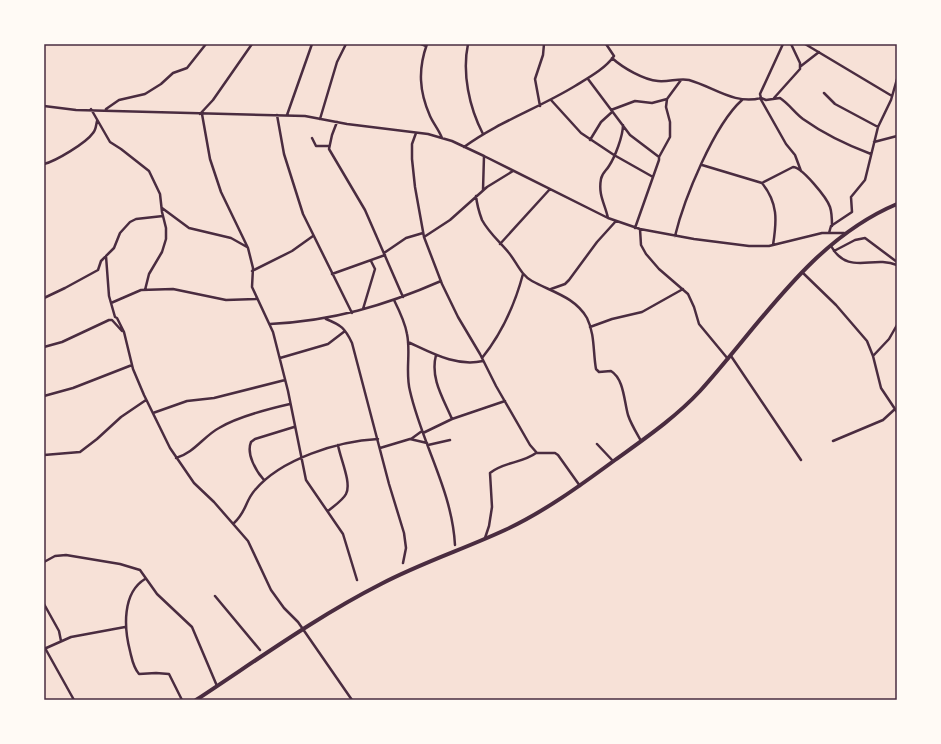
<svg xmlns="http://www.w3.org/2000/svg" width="941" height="744" viewBox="0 0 941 744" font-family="'Nunito Sans',sans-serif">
<rect width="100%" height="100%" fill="#f7e1d7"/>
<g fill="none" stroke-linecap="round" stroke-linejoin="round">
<path stroke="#4a2c40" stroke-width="2.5" d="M 421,44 L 426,46
M 427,44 C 418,69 419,91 430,116 C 433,123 439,130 442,138
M 468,44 C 462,73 469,107 483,134
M 783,44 L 760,94 L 761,98 L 766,100 L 780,98 C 789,104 795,113 803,119 C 824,134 847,145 871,154
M 805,44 L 892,96
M 612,58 C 623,68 644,80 658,81 C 669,82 679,78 689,80 C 714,87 734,105 761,98
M 801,66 L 819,52
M 588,79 L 630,135 L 659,157 L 659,160 L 635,228
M 824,93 L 835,104 L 878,127
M 760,98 L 786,144 L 795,155 L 801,171
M 774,98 L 800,69 L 800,63 L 791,44
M 551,100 L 581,133 L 614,155 L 653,177
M 44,106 L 76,110 L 305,116 L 347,124 L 428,134 L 452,141 L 484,156 L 608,218 L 640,229 L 694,239 L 749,246 L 769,246 L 822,233 L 844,233
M 540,106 L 535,79 L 543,55 L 544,44
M 91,109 L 110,142 L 121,149 L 149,171 L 160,194 L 162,212 L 166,228 L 166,239 L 162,252 L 149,274 L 145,290
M 106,109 L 119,100 L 145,94 L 161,84 L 173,73 L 187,68 L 206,44
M 611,110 L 635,101 L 652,103 L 667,99
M 200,114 L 213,100 L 252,44
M 202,114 L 210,159 L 221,192 L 248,248 L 253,268 L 252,287 L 273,332 L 288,391 L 306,480 L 343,534 L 357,580
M 277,115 L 284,154 L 303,214 L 352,313
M 287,115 L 312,44
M 320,119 L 337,62 L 346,44
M 337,122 L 332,135 L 329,149 L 365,210 L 403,297
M 416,133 L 412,144 L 412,159 L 415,187 L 424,237 L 442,284 L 458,317 L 480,354 L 496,386 L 530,445 L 537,453 L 555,453 L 558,455 L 580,486
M 312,138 L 316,146 L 329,146
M 590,140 L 601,122 L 612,112
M 874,142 L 897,136
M 464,147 C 498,122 539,108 575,86 C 588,78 605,69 614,56 L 606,44
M 659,157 L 670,137 L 670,122 L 666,107 L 667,99 L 681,80
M 44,164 C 56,161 86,143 93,133 C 96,130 96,125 97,121
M 702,165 L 762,183 C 778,203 777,220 773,245
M 762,183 L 793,167 C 802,167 827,198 830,207 C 832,213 832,220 832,226
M 483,190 L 484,156
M 476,196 C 477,205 479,212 482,220 C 489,233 500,242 509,253 C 517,263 521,275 532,281 C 552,292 575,297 587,318 C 595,334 593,353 596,369 L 599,372 L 611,371 C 624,379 624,401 628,415 C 631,424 636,432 641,441
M 162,208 L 189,228 L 231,238 L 247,247
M 608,218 C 605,204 598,195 601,179 C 602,173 606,171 609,166 C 615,157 623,136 623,125
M 640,229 L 641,245 L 646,254 L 659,269 L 688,294 L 694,307 L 699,324 L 728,359
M 829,233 L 831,226 L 852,212 L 851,197 L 865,180 L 878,127 L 891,100 L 897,79
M 675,236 C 684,199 714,125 742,100
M 424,237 L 450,220 L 487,187 L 513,171
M 500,244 L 550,189
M 831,246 C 848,276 872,255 897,265
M 834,251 L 855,240 L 865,238 L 897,262
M 384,253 L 406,238 L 423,233
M 106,256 L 109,296 L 115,317 L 117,318 L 124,332 L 133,369 L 144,395 L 170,448 L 194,483 L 214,502 L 248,541 L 271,590 L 284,608 L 298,622 L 352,700
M 252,271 L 292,251 L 313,236
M 803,273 L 836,305 L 867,341 L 873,356 L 881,388 L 897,412
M 332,274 L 385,255
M 551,289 L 565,284 L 569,280 L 597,242 L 616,221
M 44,298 L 65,288 L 98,270 L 101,261 L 114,248 L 120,233 L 130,222 L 136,219 L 163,216
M 394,300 C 399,310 405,322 407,334 C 411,353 405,372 410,391 C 422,444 452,490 455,545
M 111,303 L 141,290 L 173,289 L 226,300 L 257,299
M 363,309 L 375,269 L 371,261
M 326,319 C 341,325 345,328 352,343 L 389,484 L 404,533 L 406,548 L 403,563
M 270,324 C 332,321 384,306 441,281
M 590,327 L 612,319 L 642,312 L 683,289
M 408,342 C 432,353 456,367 483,361
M 44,347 L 62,342 L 109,320 L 112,320 L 122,331
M 436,355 C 430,378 443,398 452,419
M 731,356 L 801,460
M 873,356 L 889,339 L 897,325
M 280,358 L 328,344 L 345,331
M 482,358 C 502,333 515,304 523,274
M 44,396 L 73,388 L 132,365
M 153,413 L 187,401 L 214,398 L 285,380
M 423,433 L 452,419 L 505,401
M 411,439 L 422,431
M 833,441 L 883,420 L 895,409
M 597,444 L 613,461
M 428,445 L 450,440
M 380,448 L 410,439 L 427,443
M 44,455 L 80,452 L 97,439 L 121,417 L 146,400
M 176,458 C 194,453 204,436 219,428 C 239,416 268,409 290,404
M 264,480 C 256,471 246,454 251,442 L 255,439 L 294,427
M 328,511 C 334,506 343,500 346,494 C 352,483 340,458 338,445
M 234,523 C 247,511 245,501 255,490 C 281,459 338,441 378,439
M 485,538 L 489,526 L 492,507 L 490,473 C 503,462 523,463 536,453
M 44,562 L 55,556 L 66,555 L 120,564 L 140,570 L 157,594 L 192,627 L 217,686
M 145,579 C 122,593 124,628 130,651 C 132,659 133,667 139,674 L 156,673 L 169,674 L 182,700
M 215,596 L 260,650
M 44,604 L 59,631 L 61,641
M 45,648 L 74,700
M 44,649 L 71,637 L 125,627"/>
<path stroke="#4a2c40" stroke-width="4" d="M 196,700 C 257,660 316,617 381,584 C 421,563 464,549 505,530 C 544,512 581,485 615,460 C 644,439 675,418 700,391 C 760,325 811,240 897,204"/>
</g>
<rect width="941" height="744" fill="none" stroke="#fffaf5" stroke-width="90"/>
<rect x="45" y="45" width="851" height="654" fill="none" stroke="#4a2c40" stroke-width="1.5"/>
</svg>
